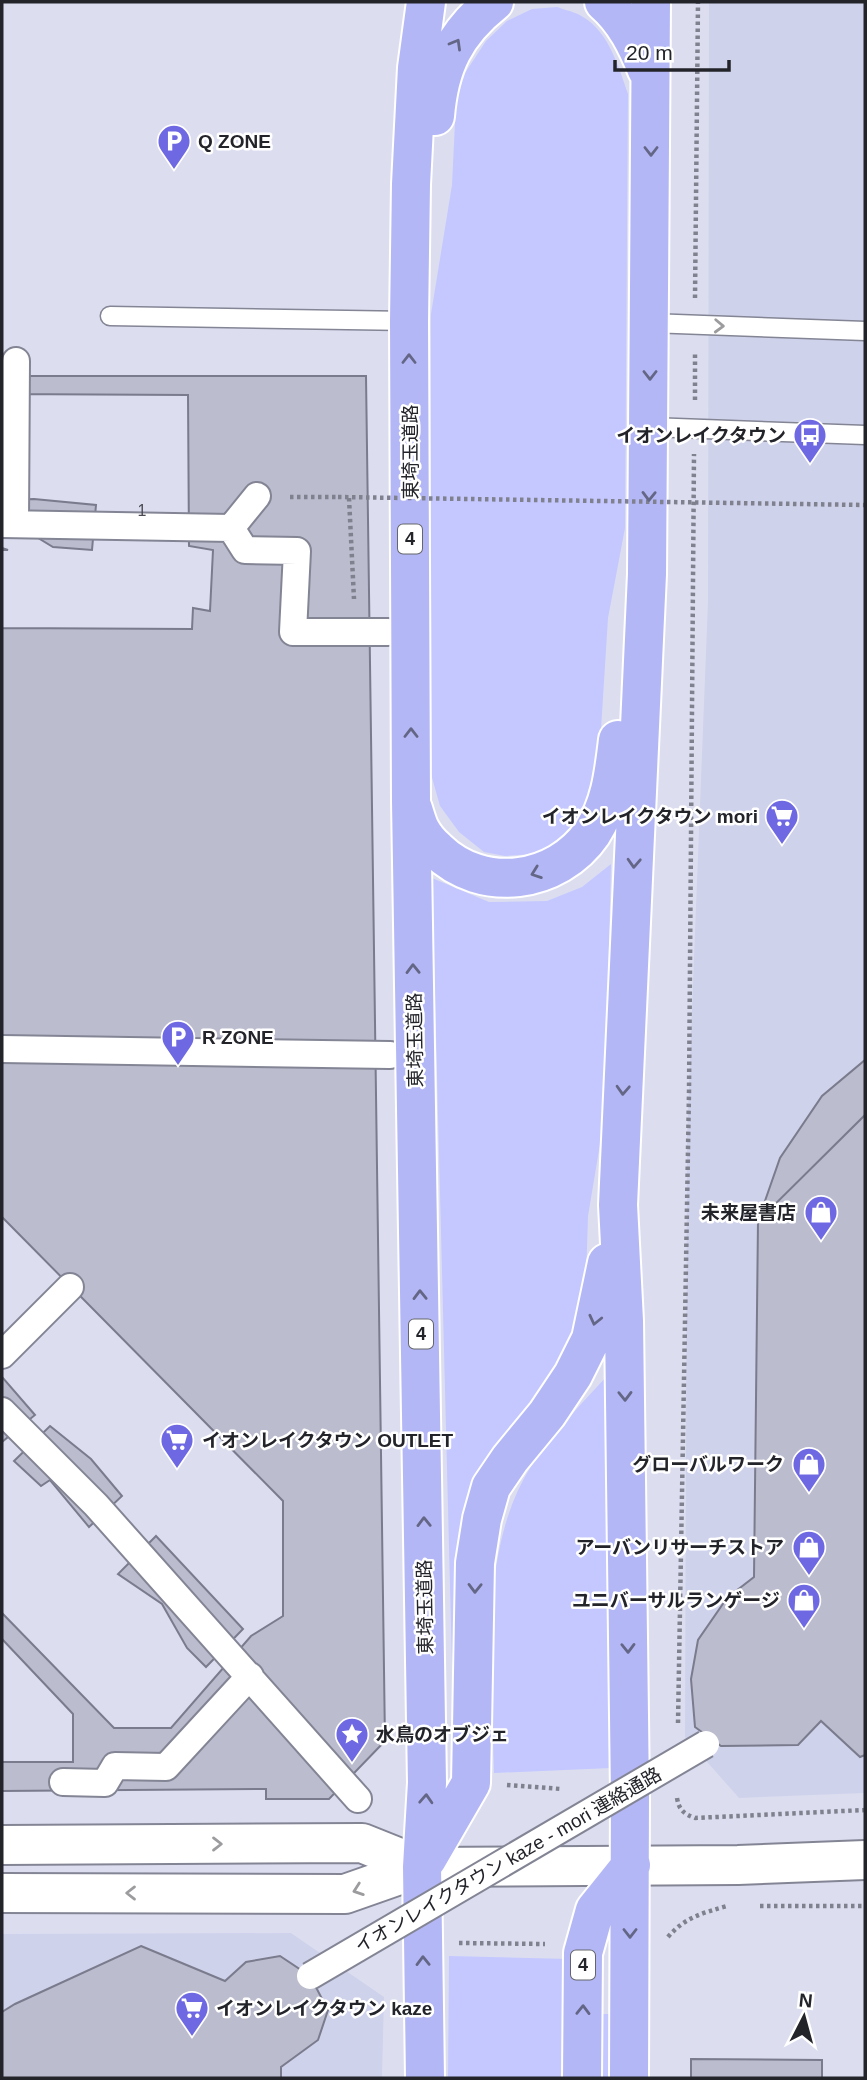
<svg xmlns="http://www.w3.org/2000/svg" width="867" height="2080" viewBox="0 0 867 2080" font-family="Helvetica,'Noto Sans JP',sans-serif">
<rect width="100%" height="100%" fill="#dcdef0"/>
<path fill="#cfd2eb" d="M 709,2 L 865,2 L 865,1793 L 739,1798 L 685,1737 L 687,1137 L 708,601 Z
M 291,1933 L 384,1997 L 382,2078 L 2,2078 L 2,1934 Z"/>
<path fill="#c4c8ff" d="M 557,7 C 565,10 576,12 583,17 C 609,32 619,68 628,94 L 625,528 L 608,618 L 598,777 L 579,823 L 557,842 L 533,854 L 505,856 L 484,852 L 459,832 L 440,806 L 431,774 L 431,314 L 452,185 L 456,102 L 465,73 L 486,41 L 507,21 L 532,9 Z
M 611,864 L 605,1114 L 588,1216 L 585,1311 L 579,1338 L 476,1490 L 460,1536 L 455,1583 L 458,1702 L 453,1704 L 432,878 L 489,902 L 547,901 L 582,887 Z
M 606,1377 L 611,1768 L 494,1773 C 492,1675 477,1554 530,1468 C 549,1438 582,1403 606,1377 Z
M 449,1956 L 569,1959 L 569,2078 L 448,2078 Z
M 603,2014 L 614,2014 L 613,2078 L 601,2078 Z"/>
<path fill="#bbbcce" stroke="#7a7b8c" stroke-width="2" fill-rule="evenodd" d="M 2,376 L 366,376 L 385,1741 L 329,1799 L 266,1799 L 266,1789 L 2,1791 Z
M 2,394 L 188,395 L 189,546 L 213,550 L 210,611 L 193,608 L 192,629 L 2,628 L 2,550 L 8,550 L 2,548 L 2,516 L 53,547 L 92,550 L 96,505 L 34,499 L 2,500 Z
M 865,1060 L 865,1115 L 758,1221 L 780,1158 L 822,1096 Z
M 865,1115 L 865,1755 L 860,1757 L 821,1721 L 798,1745 L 721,1746 L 695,1727 L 691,1679 L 698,1640 L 727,1598 L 754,1577 L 758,1221 Z
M 2,1217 L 283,1501 L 283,1616 L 251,1636 L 171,1728 L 114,1728 L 2,1613 L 2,1442 L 35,1415 L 2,1377 ZM 50,1426 L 91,1459 L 122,1496 L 89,1527 L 50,1480 L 41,1486 L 14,1461 ZM 156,1536 L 243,1629 L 206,1667 L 187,1648 L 162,1604 L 118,1574 Z
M 2,1639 L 73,1714 L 73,1762 L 2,1762 Z
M 141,1946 L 225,1981 L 246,1962 L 280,1956 L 310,1976 L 328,2010 L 318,2040 L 281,2067 L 281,2078 L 2,2078 L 2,2012 L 15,2004 Z
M 691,2059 L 822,2060 L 822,2078 L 841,2078 L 691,2078 Z"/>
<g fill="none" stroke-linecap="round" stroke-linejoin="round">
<defs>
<path id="service" d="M 110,316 L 409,321
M 650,323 L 865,331
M 650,427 L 865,435"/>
<path id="pedestrian" d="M 2,524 L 231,528 L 245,550 L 297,551 L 293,632 L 388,632
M 15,524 L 16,361
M 231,528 L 257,496
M 2,1049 L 390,1055
M 2,1355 L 70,1287
M 2,1411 L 96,1505 L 358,1799
M 63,1782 L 105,1783 L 115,1766 L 166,1767 L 250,1676"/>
<path id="tertiary" d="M 2,1845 L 362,1843 L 422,1867
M 2,1893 L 345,1894 L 422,1867 L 738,1865 L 865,1860"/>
<path id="trunk" d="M 604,2 C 625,20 637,45 647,70
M 435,116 C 439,66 455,33 494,2
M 413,809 C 415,815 417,823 420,829 C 424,837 430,844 437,850 C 482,894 557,884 592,833 C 611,804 614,773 618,740
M 427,1859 L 471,1783 L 475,1563 L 482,1519 L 491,1487 L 510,1459 L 547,1414 L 573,1375 L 591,1339 L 607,1263
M 425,2078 L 422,1867 L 427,1783 L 411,801 L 409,321 L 411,184 L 417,68 L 426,2
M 582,2078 L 583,1953 L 595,1910 L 631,1865
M 629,2078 L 630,1795 L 624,1321 L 618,1205 L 647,574 L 651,2"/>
</defs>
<use href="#service" stroke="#838595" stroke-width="21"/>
<use href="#pedestrian" stroke="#838595" stroke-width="30"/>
<use href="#tertiary" stroke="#838595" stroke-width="42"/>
<use href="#trunk" stroke="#fff" stroke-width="42"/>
<path stroke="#80818e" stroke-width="4.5" stroke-dasharray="3.5 3.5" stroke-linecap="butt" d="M 695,298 L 698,2
M 695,400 L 695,353
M 290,497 L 338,497
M 349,498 L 354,599
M 678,1723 L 689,1092 L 694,454
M 507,1785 L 561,1789
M 677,1798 C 679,1810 684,1814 695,1818 L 865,1810
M 760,1906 L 865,1906
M 668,1937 C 685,1917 703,1913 727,1906
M 459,1943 L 545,1944"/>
<use href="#service" stroke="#fff" stroke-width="18"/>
<use href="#pedestrian" stroke="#fff" stroke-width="26"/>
<use href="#tertiary" stroke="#fff" stroke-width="38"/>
<use href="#trunk" stroke="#b4b7f6" stroke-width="38"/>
<defs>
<path id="pedestrian-bridge" d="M 310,1976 L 706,1744"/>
</defs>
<use href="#pedestrian-bridge" stroke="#838595" stroke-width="30" stroke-linecap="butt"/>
<path stroke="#80818e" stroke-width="4.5" stroke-dasharray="3.5 3.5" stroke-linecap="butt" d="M 338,497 L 865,505"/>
<use href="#pedestrian-bridge" stroke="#fff" stroke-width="26"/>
</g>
<defs><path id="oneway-chevron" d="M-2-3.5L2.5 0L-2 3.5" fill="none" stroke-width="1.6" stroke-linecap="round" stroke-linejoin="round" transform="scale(1.75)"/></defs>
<g stroke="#646686">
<use href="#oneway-chevron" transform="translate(456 44) rotate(-60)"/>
<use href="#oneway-chevron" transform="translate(651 151) rotate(90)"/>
<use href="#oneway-chevron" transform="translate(409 359) rotate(-90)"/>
<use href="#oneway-chevron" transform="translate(650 375) rotate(90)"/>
<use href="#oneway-chevron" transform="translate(649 496) rotate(91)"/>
<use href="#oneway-chevron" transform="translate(411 733) rotate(-90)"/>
<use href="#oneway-chevron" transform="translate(634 863) rotate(93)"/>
<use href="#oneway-chevron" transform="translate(536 873) rotate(160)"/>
<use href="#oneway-chevron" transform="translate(413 969) rotate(-91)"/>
<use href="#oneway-chevron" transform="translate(623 1090) rotate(93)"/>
<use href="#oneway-chevron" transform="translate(420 1295) rotate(-91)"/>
<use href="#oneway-chevron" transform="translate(595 1320) rotate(103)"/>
<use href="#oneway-chevron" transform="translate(625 1396) rotate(89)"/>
<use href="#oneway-chevron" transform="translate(424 1522) rotate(-91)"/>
<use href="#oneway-chevron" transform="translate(475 1588) rotate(91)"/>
<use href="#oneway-chevron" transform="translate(628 1648) rotate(89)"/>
<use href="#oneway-chevron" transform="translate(426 1799) rotate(-87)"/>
<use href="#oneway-chevron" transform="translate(630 1933) rotate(90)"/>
<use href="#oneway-chevron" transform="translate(423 1961) rotate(-91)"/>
<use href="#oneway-chevron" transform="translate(583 2010) rotate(-89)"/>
</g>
<g stroke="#9c9c9f">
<use href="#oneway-chevron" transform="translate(719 326) rotate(2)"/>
<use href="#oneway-chevron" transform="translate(217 1844)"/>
<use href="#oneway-chevron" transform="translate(358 1890) rotate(161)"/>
<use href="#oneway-chevron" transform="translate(131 1893) rotate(-180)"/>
</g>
<defs>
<symbol id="parking-pin" viewBox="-11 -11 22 30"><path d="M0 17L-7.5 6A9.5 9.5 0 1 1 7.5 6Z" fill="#6e69e3" stroke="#fff"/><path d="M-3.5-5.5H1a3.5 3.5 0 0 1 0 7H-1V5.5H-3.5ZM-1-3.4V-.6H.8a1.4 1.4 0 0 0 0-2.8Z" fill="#fff"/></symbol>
<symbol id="bus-pin" viewBox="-11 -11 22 30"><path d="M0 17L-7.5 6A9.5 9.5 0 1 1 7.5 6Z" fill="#6e69e3" stroke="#fff"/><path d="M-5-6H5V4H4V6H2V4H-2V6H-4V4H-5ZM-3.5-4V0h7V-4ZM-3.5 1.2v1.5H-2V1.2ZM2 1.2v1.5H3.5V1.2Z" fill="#fff"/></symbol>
<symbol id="supermarket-pin" viewBox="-11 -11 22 30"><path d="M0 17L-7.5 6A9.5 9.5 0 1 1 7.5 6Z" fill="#6e69e3" stroke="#fff"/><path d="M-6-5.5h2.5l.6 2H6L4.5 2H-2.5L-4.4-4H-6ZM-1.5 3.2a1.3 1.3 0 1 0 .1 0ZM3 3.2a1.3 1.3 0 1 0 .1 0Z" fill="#fff"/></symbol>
<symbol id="shop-pin" viewBox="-11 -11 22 30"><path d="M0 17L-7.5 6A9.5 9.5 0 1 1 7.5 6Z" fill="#6e69e3" stroke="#fff"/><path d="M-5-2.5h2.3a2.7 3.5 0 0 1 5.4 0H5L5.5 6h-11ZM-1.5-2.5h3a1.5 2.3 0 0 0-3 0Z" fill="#fff"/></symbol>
<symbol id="sight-pin" viewBox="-11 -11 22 30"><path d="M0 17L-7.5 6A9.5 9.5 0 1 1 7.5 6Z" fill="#6e69e3" stroke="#fff"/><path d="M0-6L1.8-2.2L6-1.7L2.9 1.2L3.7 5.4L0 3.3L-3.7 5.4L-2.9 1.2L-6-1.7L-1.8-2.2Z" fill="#fff"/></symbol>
</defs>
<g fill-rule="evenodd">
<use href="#parking-pin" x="155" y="122" width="38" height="52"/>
<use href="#bus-pin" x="791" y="416" width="38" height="52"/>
<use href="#supermarket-pin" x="763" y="797" width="38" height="52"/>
<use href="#parking-pin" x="159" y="1018" width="38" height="52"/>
<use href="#shop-pin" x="802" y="1193" width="38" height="52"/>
<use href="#supermarket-pin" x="158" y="1421" width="38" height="52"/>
<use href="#shop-pin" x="790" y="1445" width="38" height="52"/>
<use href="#shop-pin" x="790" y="1528" width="38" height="52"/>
<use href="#shop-pin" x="785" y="1581" width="38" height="52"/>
<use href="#sight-pin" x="333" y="1715" width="38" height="52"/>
<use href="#supermarket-pin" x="173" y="1989" width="38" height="52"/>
</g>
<g text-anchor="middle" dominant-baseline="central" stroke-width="5" stroke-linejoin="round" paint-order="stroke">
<g font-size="16" fill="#494a53">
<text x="142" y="510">1</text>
</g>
<g fill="#fff" stroke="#65666a" stroke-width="2">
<rect x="398" y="524.5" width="24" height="29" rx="5"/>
<rect x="409" y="1319.5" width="24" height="29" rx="5"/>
<rect x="571" y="1950.5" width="24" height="29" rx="5"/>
</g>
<g font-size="18" font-weight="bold" fill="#23242a">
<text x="410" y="539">4</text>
<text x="421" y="1334">4</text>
<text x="583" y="1965">4</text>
</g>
<g font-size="19" font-weight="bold" fill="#23242a" stroke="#fff" text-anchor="end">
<text x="198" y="141" text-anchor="start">Q ZONE</text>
<text x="786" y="435">イオンレイクタウン</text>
<text x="758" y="816">イオンレイクタウン mori</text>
<text x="202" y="1037" text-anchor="start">R ZONE</text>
<text x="796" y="1212">未来屋書店</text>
<text x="202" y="1440" text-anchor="start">イオンレイクタウン OUTLET</text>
<text x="784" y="1464">グローバルワーク</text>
<text x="784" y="1547">アーバンリサーチストア</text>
<text x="780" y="1600">ユニバーサルランゲージ</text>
<text x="376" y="1734" text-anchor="start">水鳥のオブジェ</text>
<text x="216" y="2008" text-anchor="start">イオンレイクタウン kaze</text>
</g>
<g font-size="19" fill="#23242a" stroke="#fff">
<text transform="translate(410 452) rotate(-90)">東埼玉道路</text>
<text transform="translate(415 1040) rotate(-91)">東埼玉道路</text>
<text transform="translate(425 1607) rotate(-91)">東埼玉道路</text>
<text transform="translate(508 1860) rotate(-30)">イオンレイクタウン kaze - mori 連絡通路</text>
</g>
</g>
<rect width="867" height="2080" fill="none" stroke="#23242a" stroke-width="7"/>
<g transform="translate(804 2017) rotate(6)" stroke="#ffffff" stroke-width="5" paint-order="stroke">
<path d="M0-5L12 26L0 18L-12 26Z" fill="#23242a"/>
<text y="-10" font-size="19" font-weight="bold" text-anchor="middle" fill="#23242a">N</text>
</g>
<path d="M615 60v10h114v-10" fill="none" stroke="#23242a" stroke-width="3.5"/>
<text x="626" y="60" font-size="21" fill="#23242a" stroke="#ffffff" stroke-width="5" paint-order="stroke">20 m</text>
</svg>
